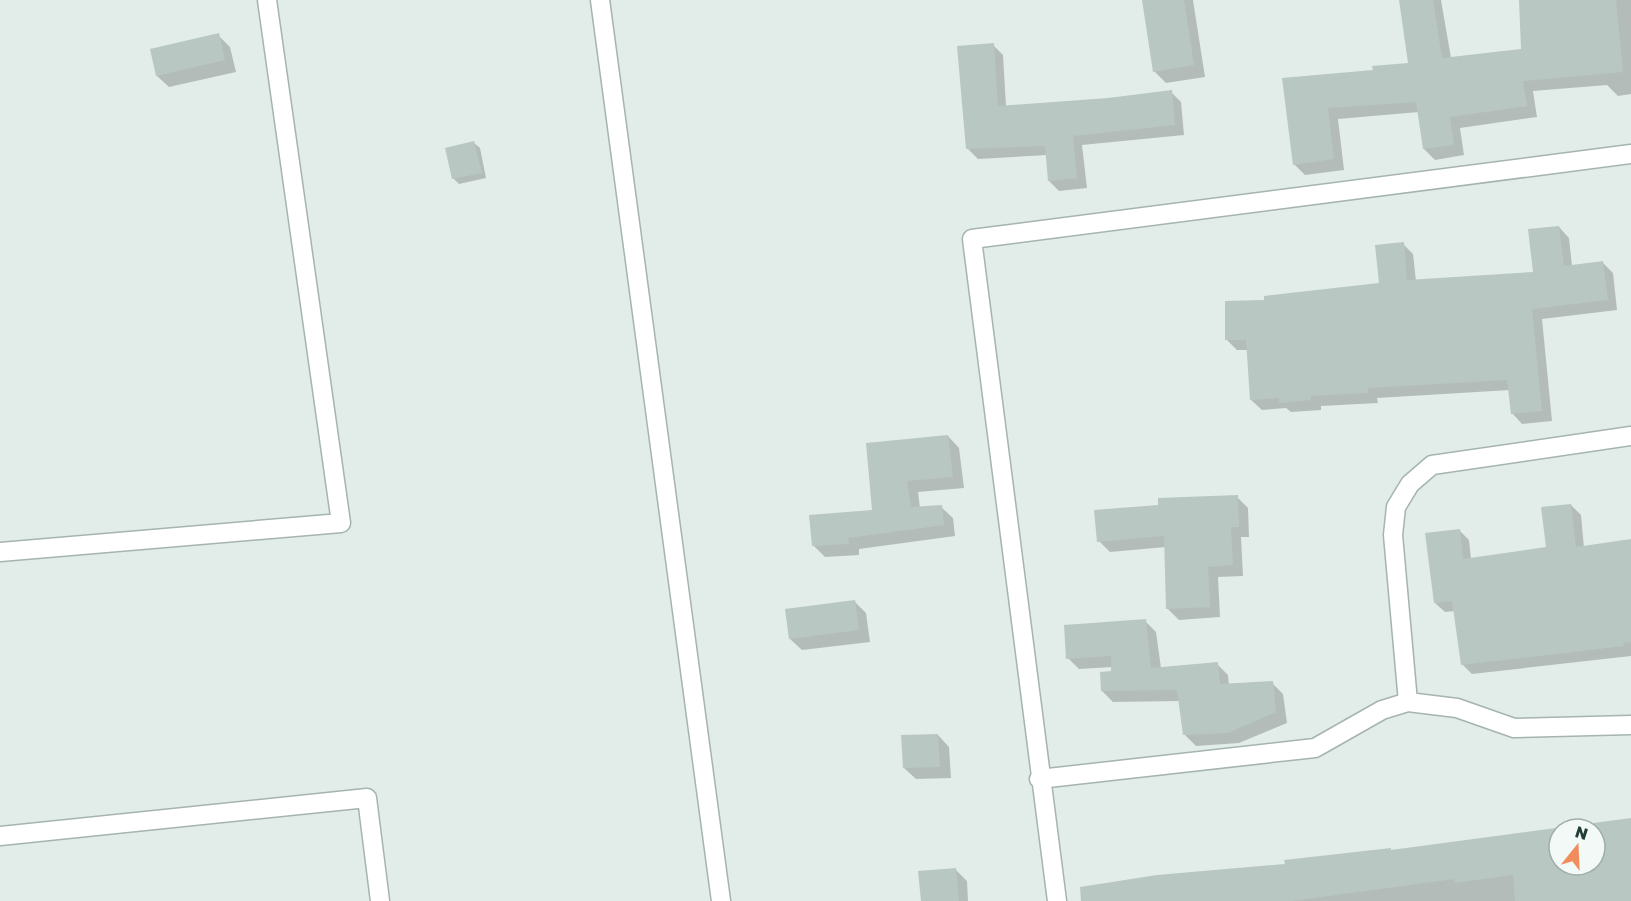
<svg xmlns="http://www.w3.org/2000/svg" width="1631" height="901" viewBox="0 0 1631 901" font-family="'Golos Text',sans-serif">
<rect width="100%" height="100%" fill="#e2ece9"/>
<path fill="#0003" d="M 1143,0 L 1193,0 L 1205,77 L 1166,83 L 1154,71 Z
M 1400,0 L 1441,0 L 1451,58 L 1522,50 L 1520,0 L 1631,0 L 1631,94 L 1618,96 L 1607,85 L 1533,91 L 1537,117 L 1460,128 L 1464,155 L 1435,160 L 1424,149 L 1419,112 L 1338,119 L 1344,170 L 1305,175 L 1294,164 L 1284,79 L 1374,71 L 1410,64 Z
M 218,35 L 230,47 L 236,72 L 169,87 L 157,76 L 152,50 Z
M 993,45 L 1003,55 L 1006,106 L 1108,100 L 1171,92 L 1181,102 L 1184,135 L 1082,145 L 1087,188 L 1059,191 L 1049,181 L 1047,155 L 978,159 L 968,149 Z
M 474,143 L 480,148 L 486,178 L 459,184 L 453,178 Z
M 1559,227 L 1569,238 L 1572,266 L 1603,263 L 1613,273 L 1617,310 L 1542,319 L 1552,421 L 1522,424 L 1512,413 L 1510,390 L 1377,398 L 1378,403 L 1321,406 L 1321,410 L 1291,412 L 1286,408 L 1262,410 L 1251,400 L 1248,350 L 1237,350 L 1226,339 L 1266,302 L 1380,284 L 1403,244 L 1413,254 L 1416,281 L 1535,273 Z
M 948,436 L 959,448 L 964,488 L 918,492 L 920,508 L 941,507 L 953,518 L 955,536 L 859,549 L 859,555 L 825,557 L 813,545 L 874,512 Z
M 1237,497 L 1248,508 L 1249,537 L 1241,537 L 1243,576 L 1218,577 L 1220,617 L 1179,620 L 1168,609 L 1166,547 L 1110,552 L 1099,541 Z
M 1571,505 L 1581,515 L 1584,548 L 1631,541 L 1631,656 L 1472,674 L 1462,664 L 1455,611 L 1445,612 L 1435,603 L 1459,530 L 1469,540 L 1471,559 L 1547,549 Z
M 854,601 L 866,613 L 870,642 L 802,650 L 790,639 Z
M 1145,621 L 1156,632 L 1161,668 L 1217,664 L 1228,675 L 1229,685 L 1272,683 L 1283,694 L 1287,723 L 1239,743 L 1196,746 L 1185,735 L 1180,701 L 1113,702 L 1102,691 L 1113,672 L 1113,667 L 1079,669 L 1068,658 Z
M 938,735 L 949,747 L 951,778 L 916,779 L 904,768 Z
M 1631,819 L 1631,901 L 1118,901 L 1287,866 L 1559,829 L 1559,865 L 1595,865 L 1595,829 L 1561,829 Z
M 955,869 L 967,881 L 968,901 L 922,901 Z"/>
<path fill="#b8c7c2" fill-rule="evenodd" d="M 1142,0 L 1184,0 L 1194,65 L 1153,72 Z
M 1399,0 L 1433,0 L 1442,58 L 1521,49 L 1519,0 L 1616,0 L 1623,72 L 1523,81 L 1527,106 L 1450,117 L 1454,145 L 1423,149 L 1416,102 L 1328,108 L 1334,159 L 1293,165 L 1282,78 L 1373,70 L 1372,66 L 1408,63 Z
M 219,33 L 225,60 L 156,76 L 150,49 Z
M 994,43 L 998,106 L 1108,98 L 1172,90 L 1175,125 L 1073,136 L 1077,178 L 1048,181 L 1045,146 L 966,149 L 957,46 Z
M 474,141 L 482,173 L 452,179 L 445,148 Z
M 1559,226 L 1564,266 L 1603,261 L 1608,300 L 1532,309 L 1542,411 L 1511,414 L 1507,380 L 1368,388 L 1368,393 L 1311,396 L 1311,400 L 1279,403 L 1279,398 L 1250,400 L 1246,340 L 1225,340 L 1225,301 L 1264,300 L 1264,296 L 1379,283 L 1375,245 L 1404,242 L 1407,280 L 1533,272 L 1528,229 Z
M 948,435 L 953,477 L 907,481 L 911,507 L 942,505 L 944,525 L 848,538 L 849,544 L 812,546 L 809,515 L 872,510 L 866,443 Z
M 1238,495 L 1239,527 L 1231,527 L 1233,565 L 1208,567 L 1210,607 L 1166,609 L 1164,536 L 1097,542 L 1094,510 L 1158,505 L 1158,498 Z
M 1571,504 L 1576,547 L 1631,539 L 1631,642 L 1623,643 L 1624,646 L 1461,665 L 1452,601 L 1434,603 L 1425,533 L 1460,529 L 1463,559 L 1546,547 L 1541,507 Z
M 855,600 L 859,630 L 789,639 L 785,609 Z
M 1146,619 L 1151,668 L 1218,662 L 1220,684 L 1273,681 L 1276,712 L 1228,733 L 1183,735 L 1177,690 L 1101,691 L 1100,672 L 1111,671 L 1111,656 L 1066,659 L 1064,625 Z
M 938,734 L 940,767 L 903,768 L 901,735 Z
M 1631,818 L 1631,901 L 1515,901 L 1513,875 L 1455,883 L 1454,879 L 1292,901 L 1081,901 L 1080,887 L 1157,875 L 1285,864 L 1284,860 L 1391,848 L 1391,850 ZM 1559,829 L 1595,829 L 1595,865 L 1559,865 Z
M 956,868 L 959,901 L 921,901 L 918,871 Z"/>
<g fill="none" stroke-linecap="round" stroke-linejoin="round">
<defs>
<path id="street" d="M 600,0 L 721,901
M 0,552 L 341,523 L 267,0
M 1408,702 L 1393,535 L 1396,507 L 1410,484 L 1432,465 L 1631,436
M 1039,779 L 1315,748 L 1382,710 L 1408,702 L 1457,708 L 1514,728 L 1631,725
M 0,836 L 367,798 L 380,901
M 1057,901 L 972,239 L 1631,154"/>
</defs>
<use href="#street" stroke="#a5b4b0" stroke-width="21"/>
<use href="#street" stroke="#fff" stroke-width="18"/>
</g>
<g transform="translate(1577 847) rotate(18)"><circle r="28" fill="#f3f9f6" stroke="#9faeaa" stroke-width="1.5"/>
<path d="M0-4.5L10 22L0 15L-10 22Z" fill="#f18c5c"/>
<text y="-9" font-size="16" font-weight="bold" text-anchor="middle" fill="#223e38">N</text>
</g>
</svg>
